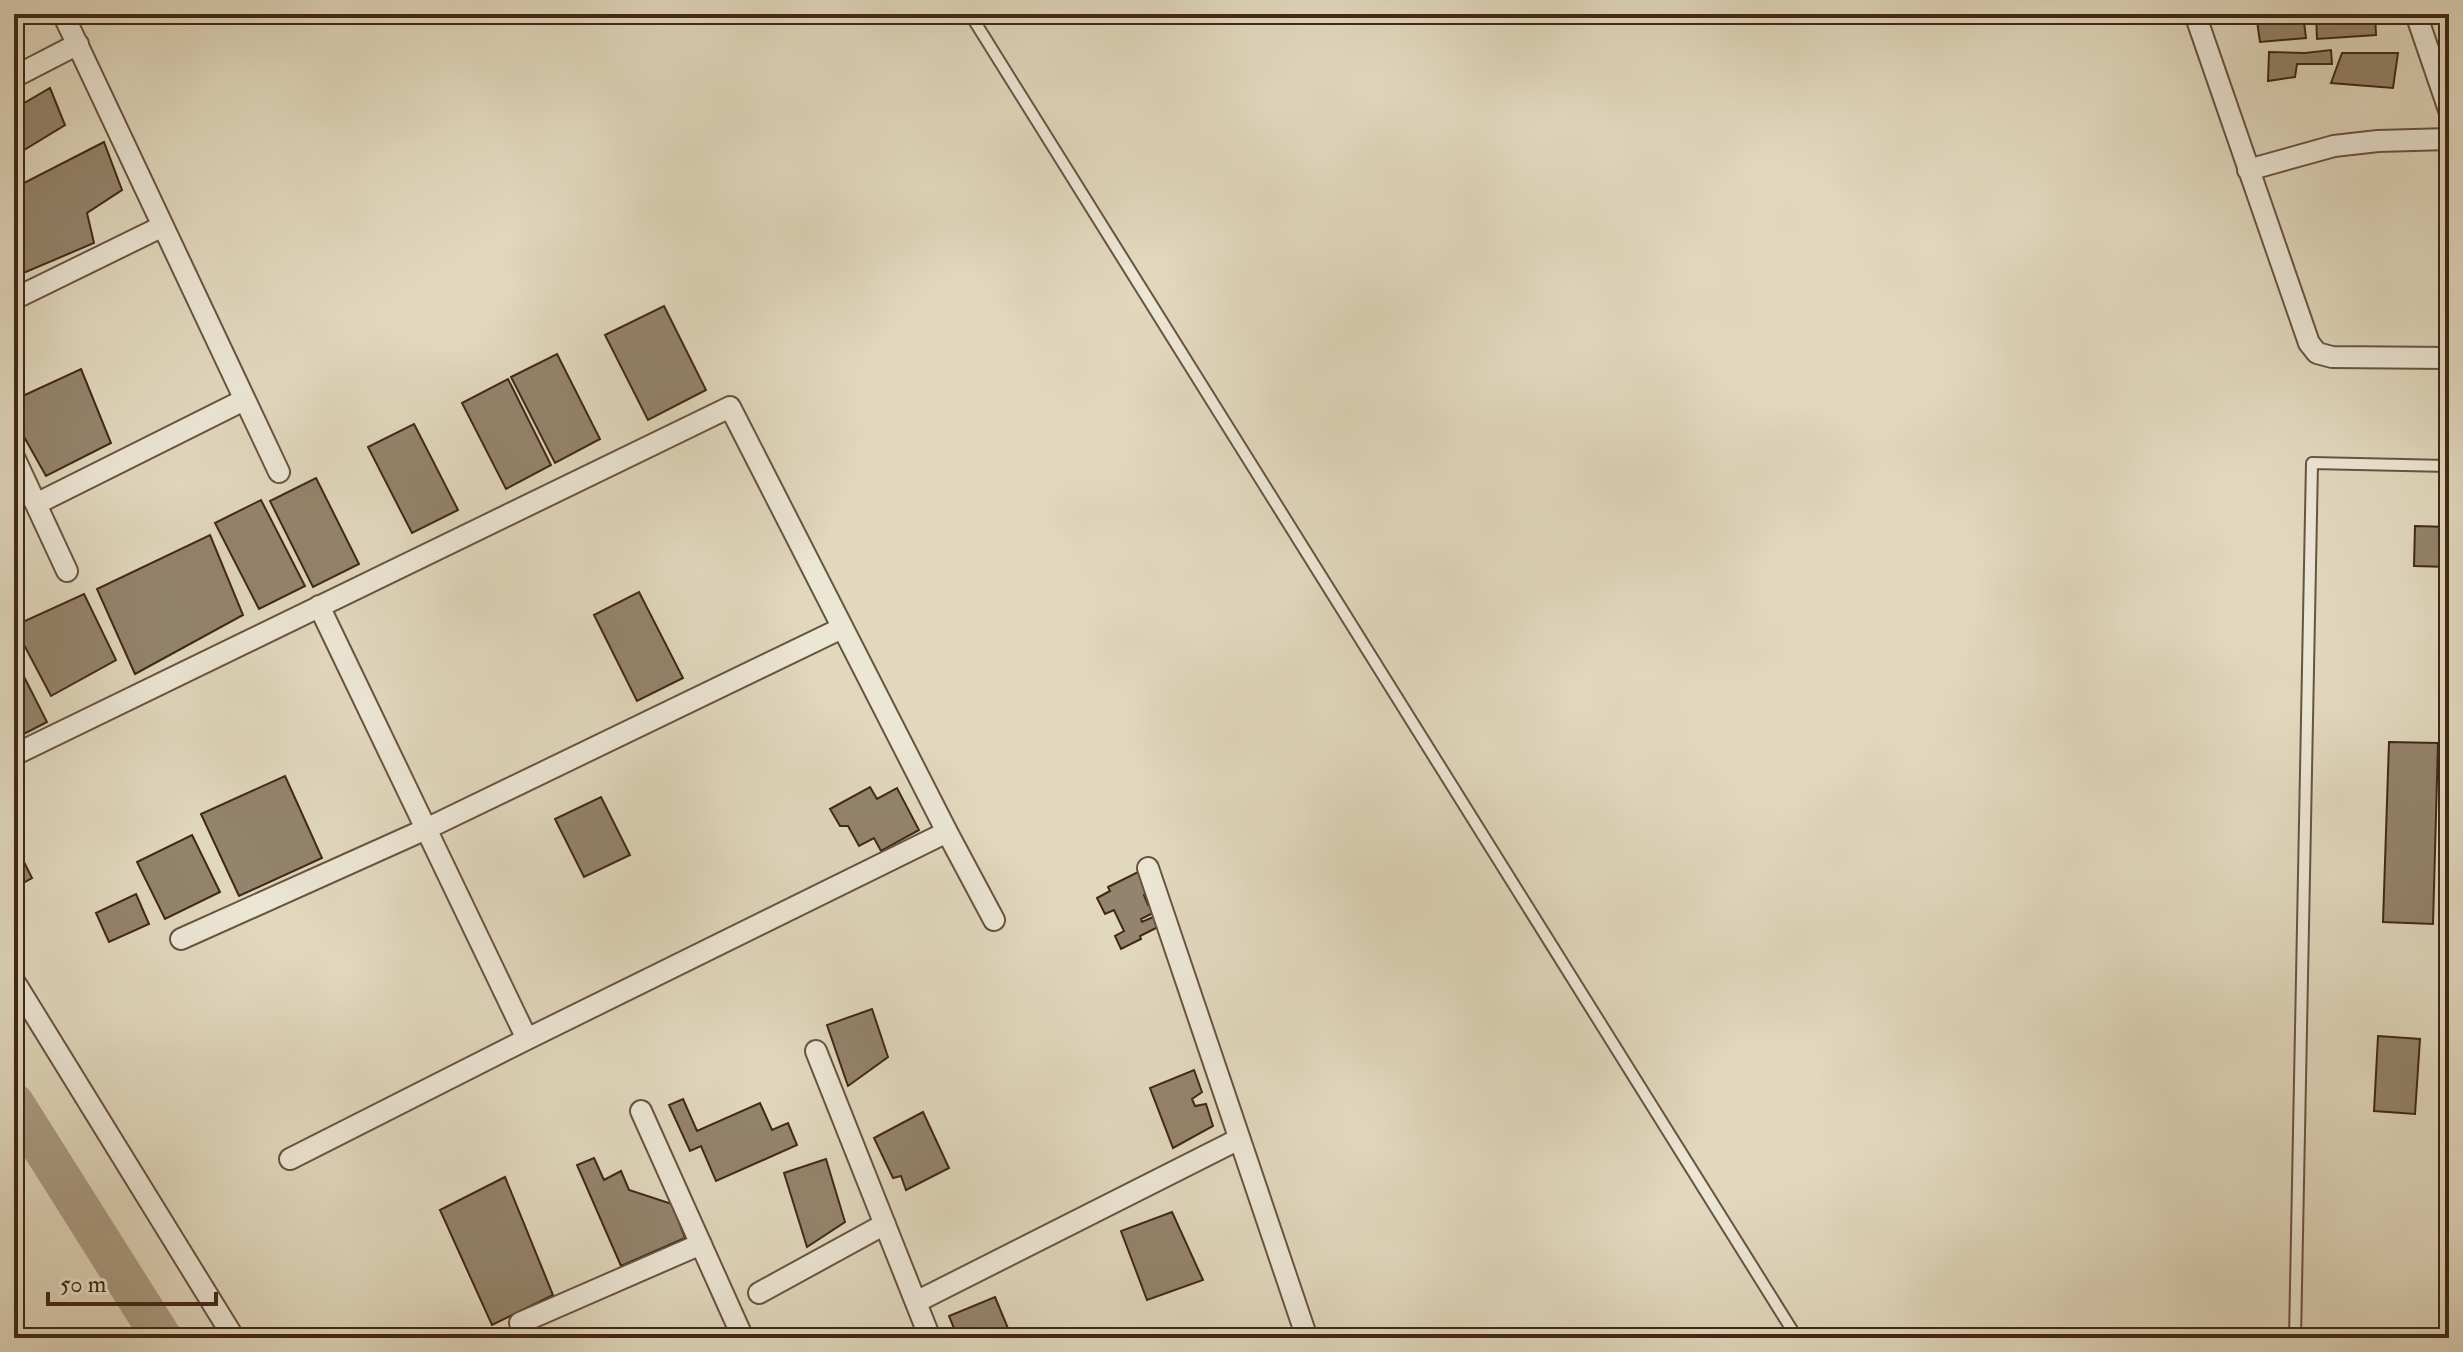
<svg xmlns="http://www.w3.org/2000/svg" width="2463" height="1352" viewBox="0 0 2463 1352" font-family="'IM FELL Double Pica',serif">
<rect width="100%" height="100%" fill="#e1d8be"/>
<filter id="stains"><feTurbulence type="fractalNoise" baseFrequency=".0025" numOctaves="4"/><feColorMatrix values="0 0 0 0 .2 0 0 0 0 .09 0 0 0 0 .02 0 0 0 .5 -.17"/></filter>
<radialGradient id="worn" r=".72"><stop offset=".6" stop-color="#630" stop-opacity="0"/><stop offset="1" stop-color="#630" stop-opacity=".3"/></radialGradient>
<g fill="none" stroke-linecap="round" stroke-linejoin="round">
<path stroke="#ab9c85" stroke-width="40" d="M 14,1103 L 162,1338"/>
</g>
<path fill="#94846d" stroke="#412816" stroke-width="2" d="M 2256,14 L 2303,14 L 2306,38 L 2260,42 Z
M 2316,14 L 2375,14 L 2376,35 L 2317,39 Z
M 2331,50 L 2332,64 L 2297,64 L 2295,77 L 2268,81 L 2269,52 L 2305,53 Z
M 2342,53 L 2398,53 L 2393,88 L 2331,83 Z
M 50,88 L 65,125 L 16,155 L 14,152 L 14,109 Z
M 104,142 L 122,190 L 87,213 L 94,243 L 14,277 L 14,188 Z
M 664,306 L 706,390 L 648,420 L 605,335 Z
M 557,354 L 600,439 L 555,463 L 511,377 Z
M 81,369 L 111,443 L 46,476 L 14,419 L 14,400 Z
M 508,379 L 551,465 L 506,489 L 462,403 Z
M 414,424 L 458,510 L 412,533 L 368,447 Z
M 316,478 L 359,564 L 313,587 L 270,501 Z
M 261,500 L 305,586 L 259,609 L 215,523 Z
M 2415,526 L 2449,527 L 2449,567 L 2414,566 Z
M 210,535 L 243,615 L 135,674 L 97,589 Z
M 639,592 L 683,678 L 637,701 L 594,615 Z
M 84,594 L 116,660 L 51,696 L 14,626 Z
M 14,657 L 47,722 L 14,739 Z
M 2389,742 L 2438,743 L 2433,924 L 2383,922 Z
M 285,776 L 322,858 L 239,896 L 201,814 Z
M 870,787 L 877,799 L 897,788 L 919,830 L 881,851 L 874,838 L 859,846 L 848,826 L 840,826 L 830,809 Z
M 601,797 L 630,855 L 584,877 L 555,819 Z
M 192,835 L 220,892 L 165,919 L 137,862 Z
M 23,860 L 32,878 L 14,888 L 14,865 Z
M 1138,872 L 1148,893 L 1144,895 L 1148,905 L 1155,902 L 1159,910 L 1141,919 L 1142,922 L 1153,917 L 1158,927 L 1140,936 L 1141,939 L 1121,949 L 1115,936 L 1124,931 L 1114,910 L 1105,914 L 1097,898 L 1110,891 L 1108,887 Z
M 136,894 L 149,924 L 109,942 L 96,913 Z
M 872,1009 L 888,1057 L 848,1086 L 827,1025 Z
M 2378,1036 L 2420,1039 L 2415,1114 L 2374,1111 Z
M 1194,1070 L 1202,1092 L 1192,1099 L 1195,1106 L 1206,1104 L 1213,1126 L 1173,1148 L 1150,1088 Z
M 683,1099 L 697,1131 L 760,1103 L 772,1130 L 788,1123 L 797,1145 L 716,1181 L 701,1146 L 690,1151 L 669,1105 Z
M 923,1112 L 949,1168 L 906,1190 L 901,1176 L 893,1178 L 874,1138 Z
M 594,1158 L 604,1180 L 621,1171 L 629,1190 L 672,1204 L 685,1238 L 621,1266 L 577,1165 Z
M 826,1159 L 845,1222 L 807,1247 L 784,1173 Z
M 505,1177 L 553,1295 L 492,1325 L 440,1210 Z
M 1172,1212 L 1203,1280 L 1147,1300 L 1121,1231 Z
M 995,1297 L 1012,1338 L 958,1338 L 949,1316 Z"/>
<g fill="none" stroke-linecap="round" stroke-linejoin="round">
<defs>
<path id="service" d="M 970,14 L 1797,1338
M 2295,1338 L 2312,463 L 2449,466"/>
<path id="minor" d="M 63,14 L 279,472
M 2195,14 L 2309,343 L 2317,353 L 2332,357 L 2449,358
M 2416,14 L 2449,110
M 14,77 L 78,44
M 2248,170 L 2334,146 L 2378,141 L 2449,139
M 14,299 L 163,226
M 14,457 L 67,571
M 36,504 L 244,400
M 319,606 L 527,1039
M 14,755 L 730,407 L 947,832 L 994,920
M 1148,868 L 1307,1338
M 181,939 L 426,829 L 842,628
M 14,981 L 234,1338
M 816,1051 L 930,1338
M 641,1111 L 743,1338
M 290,1159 L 527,1039 L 947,832
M 759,1293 L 885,1224
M 916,1302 L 1239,1139
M 520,1323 L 701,1244"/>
</defs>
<use href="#service" stroke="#695440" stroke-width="14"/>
<use href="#minor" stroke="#695440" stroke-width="24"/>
<use href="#service" stroke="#ece6d5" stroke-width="10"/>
<use href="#minor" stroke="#ece6d5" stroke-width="20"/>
</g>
<rect width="2463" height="1352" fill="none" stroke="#e1d8be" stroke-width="48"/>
<rect x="16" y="16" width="2431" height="1320" fill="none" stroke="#412816" stroke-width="4"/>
<rect x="24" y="24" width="2415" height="1304" fill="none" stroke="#412816" stroke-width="2"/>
<path d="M48 1292v12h168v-12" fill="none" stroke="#412816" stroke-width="4"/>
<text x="60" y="1292" font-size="24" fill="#412816" stroke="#ece6d5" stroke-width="6" paint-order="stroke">50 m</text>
<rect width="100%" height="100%" filter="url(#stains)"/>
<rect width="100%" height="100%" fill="url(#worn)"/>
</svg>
